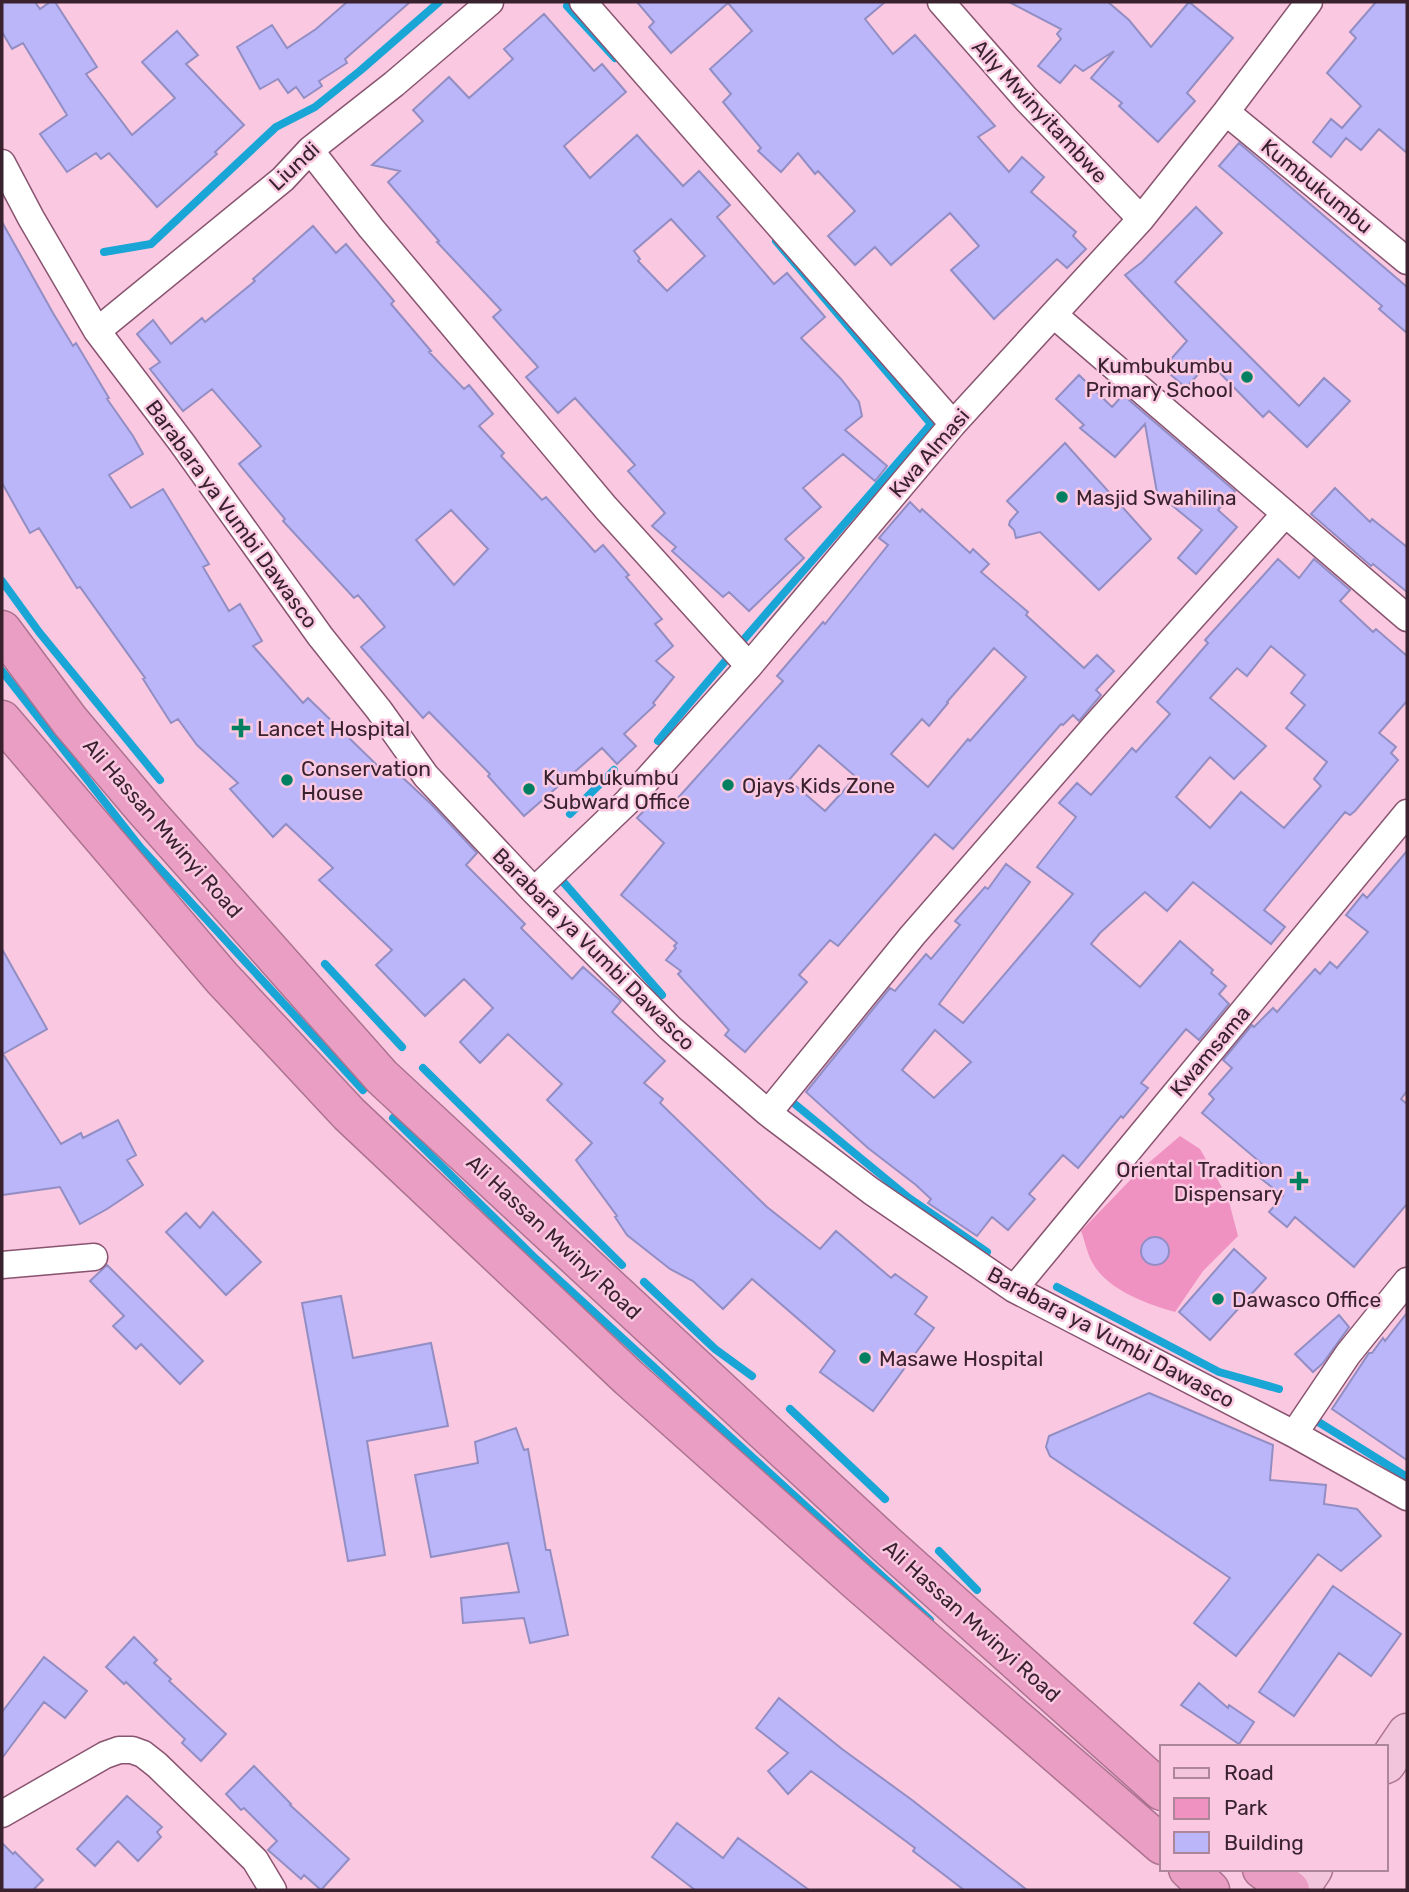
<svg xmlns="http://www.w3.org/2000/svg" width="1409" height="1892" viewBox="0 0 1409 1892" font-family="Rubik,sans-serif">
<rect width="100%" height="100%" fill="#fac8e0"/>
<path fill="#ef92c2" d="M 1180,1136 L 1200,1149 L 1228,1198 L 1238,1236 L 1203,1271 L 1175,1312 C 1147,1304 1107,1290 1092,1262 C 1087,1253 1085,1241 1081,1231 L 1139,1171 Z"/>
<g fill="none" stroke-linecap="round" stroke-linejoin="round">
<path stroke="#19a6d6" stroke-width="8" d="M 567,6 L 615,58
M 104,252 L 151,244 L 276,127 L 315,107 L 361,70 L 439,2
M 2,581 L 39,632 L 160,780
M 2,671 L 140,847 L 363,1090
M 658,741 C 747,633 840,530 931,424 L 776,241
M 570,814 L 614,770
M 558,876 L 662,995
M 325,964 L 402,1047
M 423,1068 L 622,1265
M 796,1105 L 909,1198 L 987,1252
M 393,1118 L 536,1259 L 930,1620
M 644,1282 L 715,1349 L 752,1376
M 1057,1287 L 1219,1372 L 1279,1389
M 790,1409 L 885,1499
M 1320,1423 L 1407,1477
M 939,1551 L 977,1590"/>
</g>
<path fill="#bbb5f9" stroke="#928ec4" stroke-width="2" fill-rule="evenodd" d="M 2,2 L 35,2 L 40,9 L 50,2 L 55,2 L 97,67 L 86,74 L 132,135 L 175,98 L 142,62 L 177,31 L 198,55 L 186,64 L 244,125 L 215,152 L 217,154 L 157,207 L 109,153 L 101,159 L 96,153 L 67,172 L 40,134 L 67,115 L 23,43 L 12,49 L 2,32 Z
M 347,2 L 410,2 L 345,59 L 347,63 L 319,81 L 322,86 L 304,98 L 296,87 L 288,93 L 278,79 L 260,89 L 237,47 L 272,25 L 287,48 L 316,29 Z
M 637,2 L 885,2 L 865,19 L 893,54 L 915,35 L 995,126 L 978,137 L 1009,172 L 1022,157 L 1044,177 L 1031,192 L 1076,232 L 1073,236 L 1086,249 L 1067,268 L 1057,259 L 994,319 L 951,270 L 979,246 L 950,213 L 891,265 L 875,247 L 855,265 L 828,236 L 855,211 L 818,171 L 815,174 L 798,153 L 781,172 L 758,151 L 761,148 L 723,102 L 731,94 L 710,69 L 752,31 L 728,3 L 671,53 L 649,27 L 654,22 Z
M 1009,2 L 1108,2 L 1129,20 L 1151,47 L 1189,2 L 1233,38 L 1187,93 L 1195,101 L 1158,142 L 1119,106 L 1122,103 L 1091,78 L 1114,51 L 1083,71 L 1075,65 L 1060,83 L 1038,66 L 1061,39 L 1057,34 L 1061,29 Z
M 1376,2 L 1407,2 L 1407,153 L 1379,129 L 1361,150 L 1346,138 L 1331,157 L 1313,142 L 1331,119 L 1342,128 L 1361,106 L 1327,73 L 1356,38 L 1350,32 Z
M 544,14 L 594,71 L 602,64 L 626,92 L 564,146 L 590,178 L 637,135 L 683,186 L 699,171 L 730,205 L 717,217 L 774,284 L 787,273 L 825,317 L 801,338 L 841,379 L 859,402 L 862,416 L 845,430 L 887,466 L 875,481 L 843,454 L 803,488 L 821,507 L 785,539 L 804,558 L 749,611 L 729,592 L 723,597 L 672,551 L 676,547 L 652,526 L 665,513 L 628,471 L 635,465 L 575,398 L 558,413 L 526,377 L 538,367 L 493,317 L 501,310 L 437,242 L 439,241 L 388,182 L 400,171 L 372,165 L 423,121 L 413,110 L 449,77 L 469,98 L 513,59 L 504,49 ZM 671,219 L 705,256 L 667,291 L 638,261 L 640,259 L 634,251 Z
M 1239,143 L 1407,287 L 1407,333 L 1379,309 L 1382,306 L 1219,166 Z
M 1196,207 L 1222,233 L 1175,282 L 1299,406 L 1324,378 L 1350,401 L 1307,447 L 1269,411 L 1263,417 L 1209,362 L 1186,388 L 1163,368 L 1187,341 L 1125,275 L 1142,262 Z
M 2,222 L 53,313 L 73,346 L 76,343 L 109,398 L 107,399 L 133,436 L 143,454 L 109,475 L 131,508 L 163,489 L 209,564 L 203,567 L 229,611 L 240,604 L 262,641 L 253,646 L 303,703 L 308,698 L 382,770 L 388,764 L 431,804 L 477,853 L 466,865 L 525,924 L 521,928 L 572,979 L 583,967 L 621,1001 L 612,1012 L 665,1061 L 644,1083 L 663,1099 L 660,1103 L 767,1207 L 820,1249 L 836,1231 L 891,1278 L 895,1274 L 927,1297 L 915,1314 L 934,1328 L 873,1411 L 820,1372 L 835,1351 L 752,1279 L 723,1309 L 693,1281 L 670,1269 L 627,1235 L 615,1217 L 617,1216 L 576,1160 L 592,1143 L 547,1100 L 562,1084 L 508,1034 L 480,1063 L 460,1042 L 493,1008 L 464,979 L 425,1016 L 376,965 L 392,950 L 319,880 L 333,868 L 286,824 L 273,837 L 230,789 L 238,783 L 197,745 L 178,719 L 171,723 L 143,679 L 145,678 L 80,587 L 77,588 L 39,528 L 30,533 L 2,483 Z
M 313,226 L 336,253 L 346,244 L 394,301 L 391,304 L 431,351 L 429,352 L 464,389 L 469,385 L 493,414 L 479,426 L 504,453 L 501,456 L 542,500 L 546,497 L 595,552 L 603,545 L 629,575 L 626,577 L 662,619 L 655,624 L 673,646 L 656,661 L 674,677 L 653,703 L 655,705 L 624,734 L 636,746 L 617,764 L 602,748 L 524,816 L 488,776 L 490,774 L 429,712 L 423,718 L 361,647 L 385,627 L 358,595 L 354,598 L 283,521 L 285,519 L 239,464 L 261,446 L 212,389 L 183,411 L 150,369 L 160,362 L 137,334 L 153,320 L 171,344 L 202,318 L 205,322 L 255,281 L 253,279 ZM 451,510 L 488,549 L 454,585 L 416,540 Z
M 1079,375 L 1112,407 L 1123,395 L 1235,491 L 1218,510 L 1237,527 L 1196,574 L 1178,558 L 1202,530 L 1157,493 L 1145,424 L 1115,457 L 1080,428 L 1084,425 L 1056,399 Z
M 1065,443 L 1151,539 L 1099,590 L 1040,532 L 1016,538 L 1014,530 L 1009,525 L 1010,521 L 1018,512 L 1007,501 Z
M 1335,488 L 1370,522 L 1372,519 L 1407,547 L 1407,592 L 1373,564 L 1371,566 L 1311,514 Z
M 910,502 L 920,512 L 922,509 L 970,553 L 973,549 L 989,564 L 981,572 L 1028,612 L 1026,615 L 1084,668 L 1097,655 L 1114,671 L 1096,690 L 1101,695 L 1079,721 L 1073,715 L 1063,725 L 1061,724 L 953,849 L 935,834 L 838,946 L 830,940 L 799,975 L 807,982 L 745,1052 L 725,1035 L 729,1030 L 678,974 L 681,971 L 666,960 L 676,948 L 674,946 L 677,943 L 621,895 L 664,843 L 637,818 L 656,798 L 668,809 L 783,681 L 777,676 L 823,622 L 825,624 L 888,545 L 879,538 ZM 994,648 L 1026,677 L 970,741 L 968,739 L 928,787 L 891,754 L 922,719 L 929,726 L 948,703 L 947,702 ZM 819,745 L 856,777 L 825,811 L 789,780 Z
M 1278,559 L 1299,578 L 1314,559 L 1350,590 L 1340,601 L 1373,632 L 1376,629 L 1407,656 L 1407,701 L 1379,733 L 1396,747 L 1391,753 L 1398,760 L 1355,811 L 1350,815 L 1345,812 L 1264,910 L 1285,927 L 1271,944 L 1193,882 L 1167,911 L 1145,892 L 1100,933 L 1091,944 L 1140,987 L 1180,941 L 1213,970 L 1211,973 L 1226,986 L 1219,994 L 1229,1004 L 1199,1040 L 1186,1029 L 1141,1083 L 1148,1088 L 1123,1118 L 1121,1116 L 1078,1168 L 1063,1155 L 1029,1194 L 1035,1199 L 1008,1230 L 992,1217 L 977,1236 L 928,1203 L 931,1199 L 916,1185 L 868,1148 L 806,1092 L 890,988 L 895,991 L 926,954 L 931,959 L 960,925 L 955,921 L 985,887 L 988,889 L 1006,864 L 1030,882 L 939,1004 L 963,1023 L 1073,894 L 1037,867 L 1076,817 L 1059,803 L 1077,783 L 1091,795 L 1132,748 L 1136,752 L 1170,714 L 1157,702 L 1208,643 L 1205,640 ZM 1271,646 L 1305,675 L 1291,693 L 1305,705 L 1286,728 L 1327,762 L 1314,779 L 1321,786 L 1284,828 L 1241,792 L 1210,828 L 1176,797 L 1210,757 L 1234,779 L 1266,746 L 1210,698 L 1237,668 L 1247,676 ZM 935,1030 L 971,1062 L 934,1098 L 902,1070 Z
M 1407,851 L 1407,1091 L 1401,1099 L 1407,1104 L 1407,1204 L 1354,1267 L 1295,1217 L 1287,1227 L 1269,1212 L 1283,1196 L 1259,1177 L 1267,1168 L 1202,1113 L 1214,1099 L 1209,1094 L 1232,1068 L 1223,1060 L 1252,1025 L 1254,1027 L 1273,1008 L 1277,1012 L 1315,969 L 1320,974 L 1330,962 L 1337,968 L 1368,932 L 1346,915 L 1363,894 L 1367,898 Z
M 2,949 L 47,1029 L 3,1054 L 61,1144 L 81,1133 L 83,1138 L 118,1120 L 136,1155 L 127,1160 L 143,1185 L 107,1209 L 80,1224 L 60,1187 L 2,1195 Z
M 213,1212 L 261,1262 L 226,1295 L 166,1232 L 186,1213 L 200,1228 Z
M1141 1251a14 14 0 1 1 28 0a14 14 0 1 1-28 0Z
M 1234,1249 L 1266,1278 L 1210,1340 L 1179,1312 Z
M 107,1265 L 203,1361 L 180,1384 L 141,1344 L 136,1349 L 113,1326 L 124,1316 L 90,1281 Z
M 341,1296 L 353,1358 L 431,1343 L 448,1426 L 367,1441 L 385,1555 L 348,1561 L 302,1303 Z
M 1407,1313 L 1407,1460 L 1332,1409 L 1369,1353 L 1372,1353 L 1383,1338 L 1385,1341 Z
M 1339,1315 L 1349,1327 L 1323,1363 L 1313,1372 L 1295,1354 Z
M 1149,1393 L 1273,1445 L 1270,1480 L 1326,1485 L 1324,1504 L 1357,1509 L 1381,1536 L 1341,1571 L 1318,1554 L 1236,1656 L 1194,1623 L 1230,1578 L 1050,1456 L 1046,1447 L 1049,1436 Z
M 516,1428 L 524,1450 L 528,1449 L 546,1550 L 550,1550 L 568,1635 L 530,1643 L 524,1618 L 463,1623 L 461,1598 L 519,1592 L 508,1543 L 431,1557 L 415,1475 L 478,1463 L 475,1442 Z
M 1333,1586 L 1401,1634 L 1371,1676 L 1339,1653 L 1294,1716 L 1259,1692 Z
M 134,1637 L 157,1660 L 154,1663 L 171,1679 L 169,1681 L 226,1734 L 201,1761 L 182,1743 L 185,1739 L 166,1721 L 126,1682 L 124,1684 L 106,1667 Z
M 44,1657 L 87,1691 L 65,1718 L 44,1702 L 2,1758 L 2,1712 Z
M 1199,1683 L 1228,1708 L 1229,1705 L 1254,1722 L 1239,1744 L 1181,1705 Z
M 779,1698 L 842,1749 L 912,1800 L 1027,1890 L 964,1890 L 913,1851 L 915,1848 L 811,1771 L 788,1794 L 768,1771 L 788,1753 L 756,1728 Z
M 254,1766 L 291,1804 L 290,1805 L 349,1859 L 321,1890 L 304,1875 L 301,1879 L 268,1850 L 277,1841 L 244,1808 L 241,1810 L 226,1794 Z
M 127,1796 L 162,1827 L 157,1832 L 161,1837 L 138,1861 L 118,1841 L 95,1866 L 77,1849 Z
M 677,1823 L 723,1858 L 738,1838 L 809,1890 L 695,1890 L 652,1857 Z
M 2,1843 L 13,1854 L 15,1852 L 43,1880 L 33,1890 L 2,1890 Z"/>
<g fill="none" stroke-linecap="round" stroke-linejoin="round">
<defs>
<path id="street" d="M 583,2 L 953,424
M 941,2 L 1026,99 L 1141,219
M 1226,112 L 1407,261
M 310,150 L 371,228 L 606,508 L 749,666
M 2,163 L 31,218 L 97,331 L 182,443 L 320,636 L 379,710 L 426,776 L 534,891 L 670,1028 L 768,1113 L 871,1191 L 1014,1289 L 1294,1434 L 1407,1497
M 1054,315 L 1407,618
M 97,331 L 283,179 L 310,150 L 394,84 L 490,2
M 534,891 L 627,802 L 749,666 L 953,424 L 1141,219 L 1226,112 L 1309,2
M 768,1113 L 912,936 L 1095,726 L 1285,514
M 2,1265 L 94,1257
M 1014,1289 L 1407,813
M 1294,1434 L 1348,1354 L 1407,1281
M 2,1814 L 105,1755 L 119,1750 L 132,1750 L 143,1754 L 157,1765 L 255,1860 L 273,1890"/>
<path id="primary" d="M 1386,1764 L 1407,1733
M 1299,1890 L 1313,1869"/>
<path id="highway" d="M 2,630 L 70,721 L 146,811 L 382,1077 L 887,1545 L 1162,1791
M 2,720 L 222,978 L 349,1114 L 629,1378 L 859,1583 L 1162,1845
M 1188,1869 L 1210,1890
M 1262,1869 L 1290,1890"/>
</defs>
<use href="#street" stroke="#895470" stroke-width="29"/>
<use href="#primary" stroke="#ac7390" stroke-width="41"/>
<use href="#highway" stroke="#ac7390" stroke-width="41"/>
<use href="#street" stroke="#fff" stroke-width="26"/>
<use href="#primary" stroke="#f2c5dc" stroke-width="38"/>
<use href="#highway" stroke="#ea9ec4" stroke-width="38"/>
</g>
<g fill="#008060" stroke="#fac8e0" stroke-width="2.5">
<circle cx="1247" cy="377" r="7"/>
<circle cx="1062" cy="497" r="7"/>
<path d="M237.5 717.5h7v7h7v7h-7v7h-7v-7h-7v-7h7z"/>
<circle cx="287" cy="780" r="7"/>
<circle cx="728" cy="785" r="7"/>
<circle cx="529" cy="789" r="7"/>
<path d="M1295.5 1170.5h7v7h7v7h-7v7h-7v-7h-7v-7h7z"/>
<circle cx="1218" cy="1299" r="7"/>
<circle cx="865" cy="1358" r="7"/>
</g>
<g text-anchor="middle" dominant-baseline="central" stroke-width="5" stroke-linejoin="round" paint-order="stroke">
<g font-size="21" fill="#39222e" stroke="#fac8e0">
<text transform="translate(1040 111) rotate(47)">Ally Mwinyitambwe</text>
<text transform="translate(294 166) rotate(-43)">Liundi</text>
<text transform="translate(1317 186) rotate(39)">Kumbukumbu</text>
<text transform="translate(929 453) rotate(-49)">Kwa Almasi</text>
<text transform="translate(232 514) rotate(54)">Barabara ya Vumbi Dawasco</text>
<text transform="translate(163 828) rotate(49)">Ali Hassan Mwinyi Road</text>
<text transform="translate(594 949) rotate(45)">Barabara ya Vumbi Dawasco</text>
<text transform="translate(1210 1051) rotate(-50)">Kwamsama</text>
<text transform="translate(554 1237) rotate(43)">Ali Hassan Mwinyi Road</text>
<text transform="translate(1111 1337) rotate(28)">Barabara ya Vumbi Dawasco</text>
<text transform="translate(972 1621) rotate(42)">Ali Hassan Mwinyi Road</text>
</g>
<g font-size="21" fill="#39222e" stroke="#fac8e0" text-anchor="start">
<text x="1233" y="365" text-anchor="end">Kumbukumbu<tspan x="1233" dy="24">Primary School</tspan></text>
<text x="1076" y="497">Masjid Swahilina</text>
<text x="257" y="728">Lancet Hospital</text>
<text x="301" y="768">Conservation<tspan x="301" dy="24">House</tspan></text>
<text x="543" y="777">Kumbukumbu<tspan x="543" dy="24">Subward Office</tspan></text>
<text x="742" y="785">Ojays Kids Zone</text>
<text x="1283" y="1169" text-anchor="end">Oriental Tradition<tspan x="1283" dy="24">Dispensary</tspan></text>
<text x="1232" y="1299">Dawasco Office</text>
<text x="879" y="1358">Masawe Hospital</text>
</g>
</g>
<rect width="1409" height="1892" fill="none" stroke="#39222e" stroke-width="7"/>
<rect x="1160" y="1745" width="228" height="126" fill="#fac8e0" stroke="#ad8699" stroke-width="2"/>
<rect x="1174" y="1768" width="35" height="10" fill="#f2c5dc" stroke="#ad8699" stroke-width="2"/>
<text x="1224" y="1780" font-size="21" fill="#39222e">Road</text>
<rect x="1174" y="1798" width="35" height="21" fill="#ef92c2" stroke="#ad8699" stroke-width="2"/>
<text x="1224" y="1815" font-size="21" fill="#39222e">Park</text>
<rect x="1174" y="1832" width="35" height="21" fill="#bbb5f9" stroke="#ad8699" stroke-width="2"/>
<text x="1224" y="1850" font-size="21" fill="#39222e">Building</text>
</svg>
